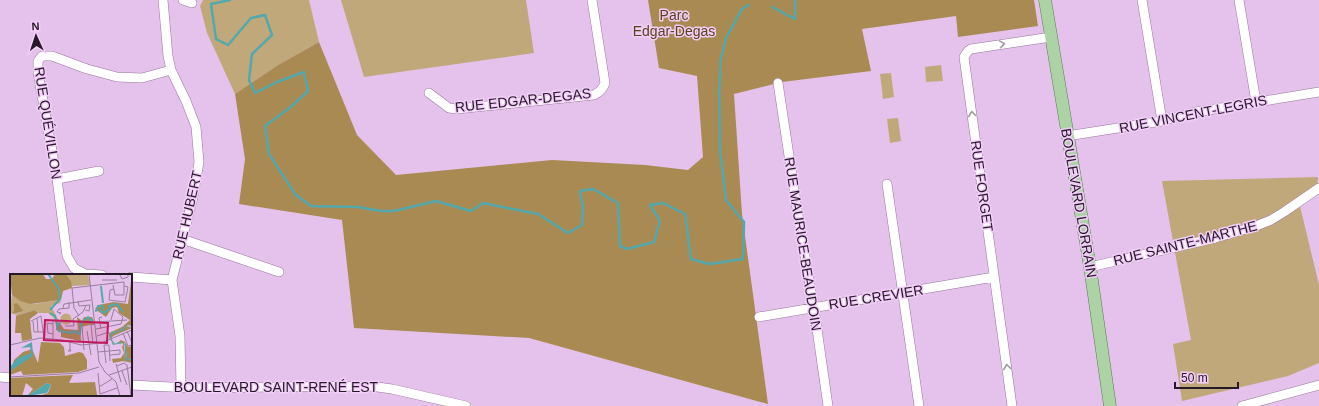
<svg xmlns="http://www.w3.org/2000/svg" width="1319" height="406" viewBox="0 0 1319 406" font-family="Arial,sans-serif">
<rect width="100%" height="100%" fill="#e5c2eb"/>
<path fill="#c1a87b" d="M 203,0 L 309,0 L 319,42 L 278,65 L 235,94 L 207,33 L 200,6 Z
M 341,0 L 526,0 L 534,53 L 364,77 Z
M 941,65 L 943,81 L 926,82 L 925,67 Z
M 891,73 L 894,97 L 883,99 L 880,74 Z
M 898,118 L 901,141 L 890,143 L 887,119 Z
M 1318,177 L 1317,190 L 1299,202 L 1319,285 L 1319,363 L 1288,376 L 1182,401 L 1173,344 L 1191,340 L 1162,181 Z"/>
<path fill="#a98a53" d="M 648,0 L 1034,0 L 1038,26 L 958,37 L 956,16 L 862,29 L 871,71 L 782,82 L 734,94 L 742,214 L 768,404 L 529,338 L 354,328 L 342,220 L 239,204 L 245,159 L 235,94 L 278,65 L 319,42 L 357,135 L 396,175 L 552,160 L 645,165 L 688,170 L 703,157 L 697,76 L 659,68 Z"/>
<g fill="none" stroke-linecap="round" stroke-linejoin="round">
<path stroke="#53a8ad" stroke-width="2.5" d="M 230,0 L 211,4 L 216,39 L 228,45 L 251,18 L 265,15 L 272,35 L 252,54 L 249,80 L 255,93 L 277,82 L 304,72 L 308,91 L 292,106 L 265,126 L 269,154 L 295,194 L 311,206 L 358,207 L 381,211 L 394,211 L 436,201 L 471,211 L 483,203 L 538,214 L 568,233 L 582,225 L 583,207 L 580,191 L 593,189 L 618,203 L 620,246 L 627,249 L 654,242 L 660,221 L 650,205 L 663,203 L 685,214 L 691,259 L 709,264 L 743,259 L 744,222 L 726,200 L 720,150 L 719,91 L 721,58 L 726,38 L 742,9 L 749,5
M 772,7 L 795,19 L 795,0"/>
<defs>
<path id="minor" d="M 163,0 L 168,56 L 171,70 L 186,101 L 196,127 L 199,162 L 193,197 L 172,280 L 180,336 L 181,388
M 183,0 L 192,3
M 1142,0 L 1162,121
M 1239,0 L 1256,102
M 778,83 L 799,222 L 814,308 L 828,406
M 429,93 L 449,108 L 457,109 L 594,95 C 600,92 603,89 605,83 L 592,0
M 1067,136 L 1162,121 L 1196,112 L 1319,92
M 57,179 L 99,171
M 887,184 L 919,406
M 182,239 L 279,272
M 1090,267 L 1215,238 L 1256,226 L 1271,220 L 1284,212 L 1319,188
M 102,275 L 85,274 L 74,268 L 67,256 L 57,179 L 38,73 L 38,61 L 42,56 L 52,56 L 87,69 L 117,77 L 142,78 L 171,70
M 131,277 L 172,280
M 759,317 L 994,277
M 0,377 L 11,378
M 131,385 L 190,388 L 370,386 L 392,389 L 466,406
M 1012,406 L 964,57 L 968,51 L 971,49 L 1051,37
M 1242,406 L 1319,385"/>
<path id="major" d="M 1045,0 L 1090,267 L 1110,406"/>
</defs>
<use href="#minor" stroke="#97769d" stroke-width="10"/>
<use href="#major" stroke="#597d53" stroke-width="13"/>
<use href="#minor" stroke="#fff" stroke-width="9"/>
<use href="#major" stroke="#acd2a6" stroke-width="12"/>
</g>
<defs><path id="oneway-chevron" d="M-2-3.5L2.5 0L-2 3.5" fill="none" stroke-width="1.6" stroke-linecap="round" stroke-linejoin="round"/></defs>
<g stroke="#9d979e">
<use href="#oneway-chevron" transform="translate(1002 44) rotate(-9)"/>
<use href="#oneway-chevron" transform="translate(972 114) rotate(-98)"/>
<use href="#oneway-chevron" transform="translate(1007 367) rotate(-98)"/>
</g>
<g text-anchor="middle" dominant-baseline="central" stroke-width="3" stroke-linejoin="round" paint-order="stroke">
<g font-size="14" fill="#594217" stroke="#f2cef9">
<text x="674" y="15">Parc<tspan x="674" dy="16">Edgar-Degas</tspan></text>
</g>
<g font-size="14" fill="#251827" stroke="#f2cef9">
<text transform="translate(523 100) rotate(-6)">RUE EDGAR-DEGAS</text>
<text transform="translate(1193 114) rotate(-11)">RUE VINCENT-LEGRIS</text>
<text transform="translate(48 123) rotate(81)">RUE QUÉVILLON</text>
<text transform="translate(982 186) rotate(82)">RUE FORGET</text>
<text transform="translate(1079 203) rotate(80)">BOULEVARD LORRAIN</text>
<text transform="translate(187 215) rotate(-77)">RUE HUBERT</text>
<text transform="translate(1185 243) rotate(-14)">RUE SAINTE-MARTHE</text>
<text transform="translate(803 244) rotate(81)">RUE MAURICE-BEAUDOIN</text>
<text transform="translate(876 297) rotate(-9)">RUE CREVIER</text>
<text x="276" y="387">BOULEVARD SAINT-RENÉ EST</text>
</g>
</g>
<g transform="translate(10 274)">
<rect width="122" height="122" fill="#e5c2eb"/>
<path d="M 56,0 L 78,1 L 80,11 L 61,12 L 61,7 ZM 2,21 L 10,27 L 24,30 L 51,26 L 50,29 L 41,32 L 50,49 L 46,51 L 45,45 L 38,39 L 28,39 L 25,36 L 6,42 L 5,40 L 14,37 L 10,32 L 3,33 L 3,40 L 0,39 ZM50.5 45a5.5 5.5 0 1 1 11 0a5.5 5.5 0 1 1-11 0Z" fill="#c1a87b"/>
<path d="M 0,0 L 33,0 L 36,5 L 42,5 L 45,0 L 56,0 L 61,7 L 62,14 L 53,17 L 51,26 L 20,30 L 10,27 L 2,21 ZM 122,0 L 122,52 L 118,51 L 114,53 L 107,59 L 116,52 L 122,54 L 103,62 L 101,65 L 101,58 L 99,66 L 99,59 L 112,53 L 120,46 L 109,39 L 107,33 L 102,34 L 96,43 L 85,35 L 88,31 L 104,28 L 118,30 ZM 7,29 L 14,37 L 3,40 L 4,30 ZM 25,36 L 28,39 L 20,45 L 22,65 L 12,67 L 11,59 L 5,59 L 6,42 ZM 67,43 L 72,47 L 74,43 L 82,43 L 85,50 L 70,53 L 71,67 L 51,63 L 51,58 L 46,56 L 46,51 L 50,49 L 54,55 L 68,56 ZM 111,66 L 115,68 L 118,73 L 122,72 L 122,85 L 117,85 L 115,69 L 106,70 L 102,69 L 102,67 L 106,70 ZM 31,68 L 50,69 L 54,73 L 55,82 L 69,78 L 73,79 L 77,86 L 77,95 L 68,98 L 13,101 L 11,97 L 0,101 L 4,86 L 13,78 L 22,75 L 28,89 ZM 114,69 L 115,85 L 122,86 L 122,89 L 113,87 L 103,89 L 102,85 L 111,84 L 114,79 L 112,73 ZM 63,101 L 59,109 L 85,108 L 87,121 L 91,122 L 29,122 L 38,119 L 41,111 L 37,109 L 17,122 L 23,115 L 16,109 L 12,122 L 0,122 L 0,104 Z" fill="#a98a53"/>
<path d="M 116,51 L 122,53 L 116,52 L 112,57 L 101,60 L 101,63 L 104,70 L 110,68 L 116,70 L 117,85 L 122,85 L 117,87 L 115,85 L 115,71 L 112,69 L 103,71 L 99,62 L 101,58 L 109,57 ZM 22,68 L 23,82 L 0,97 L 0,93 L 8,84 L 21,79 L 20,73 L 11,74 ZM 37,109 L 41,111 L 37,119 L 17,122 Z" fill="#53a8ad"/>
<path fill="none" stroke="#53a8ad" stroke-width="2" d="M 38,0 L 49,15 L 50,25 L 40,36M 91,12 L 93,29M 94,33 L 91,37 L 94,39 L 100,35 L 99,32 L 107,30 L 113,38M 85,37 L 88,36 L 88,32 L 93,32M 40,39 L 45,42 L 47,51 L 49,50 L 47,53 L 49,57 L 62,59 L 63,57 L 70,60 L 71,48M 72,48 L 78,43 L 82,47"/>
<path fill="none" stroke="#987e9d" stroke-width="1" d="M 79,0 L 89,88 L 95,98 L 106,108 L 110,122M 110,1 L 112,5 L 118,3 L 118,0M 92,6 L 107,6M 104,15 L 100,16 L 99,26 L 115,28 L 118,13 L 114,12M 68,27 L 69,32 L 80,31 L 79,37 L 75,36M 53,34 L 54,30 L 81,26M 49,40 L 51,39 L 47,38 L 49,35 L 59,34 L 59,28M 69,42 L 64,34 L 62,14 L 114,8 L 114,21 L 105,21 L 103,11M 27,44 L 28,58M 21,47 L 31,42 L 34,64M 23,47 L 24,58 L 33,58M 85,48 L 117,46M 55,52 L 64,52 L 63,45 L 73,38 L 76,31M 72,52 L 74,76M 86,55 L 111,50 L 113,43 L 104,35 L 101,46M 91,55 L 89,44 L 92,43M 77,57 L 81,81M 117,57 L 122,69M 113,59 L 118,72 L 122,71M 43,60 L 38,59 L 37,49 L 43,50M 87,62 L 99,58M 43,65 L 43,46M 60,68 L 60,75 L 58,77 L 61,77 L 60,75M 83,70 L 81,51 L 85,50M 0,71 L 30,64 L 52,66 L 71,71 L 91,69 L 122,56M 88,78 L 110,76 L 110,80 L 100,81M 96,89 L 94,71 L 99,71 L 100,87M 106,90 L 111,108M 107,92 L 114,89 L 117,91 L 121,122M 112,97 L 117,111M 88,99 L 90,120 L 107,114M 99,101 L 122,93M 0,103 L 69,99 L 89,93M 89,113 L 102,105"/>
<path fill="#c2185b" fill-opacity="0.15" stroke="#c2185b" stroke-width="2" d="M 35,46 L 98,49 L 97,69 L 34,66 Z"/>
<rect width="122" height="122" fill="none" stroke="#251827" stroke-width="2"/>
</g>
<g transform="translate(36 36) rotate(357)" stroke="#f2cef9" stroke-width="3" paint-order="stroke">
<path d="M0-3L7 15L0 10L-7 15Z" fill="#251827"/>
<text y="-6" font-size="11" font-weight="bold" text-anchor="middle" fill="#251827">N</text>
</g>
<path d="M1175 382v6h63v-6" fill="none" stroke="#251827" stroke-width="2"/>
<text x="1181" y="382" font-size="12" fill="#251827" stroke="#f2cef9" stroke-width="3" paint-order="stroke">50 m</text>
</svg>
